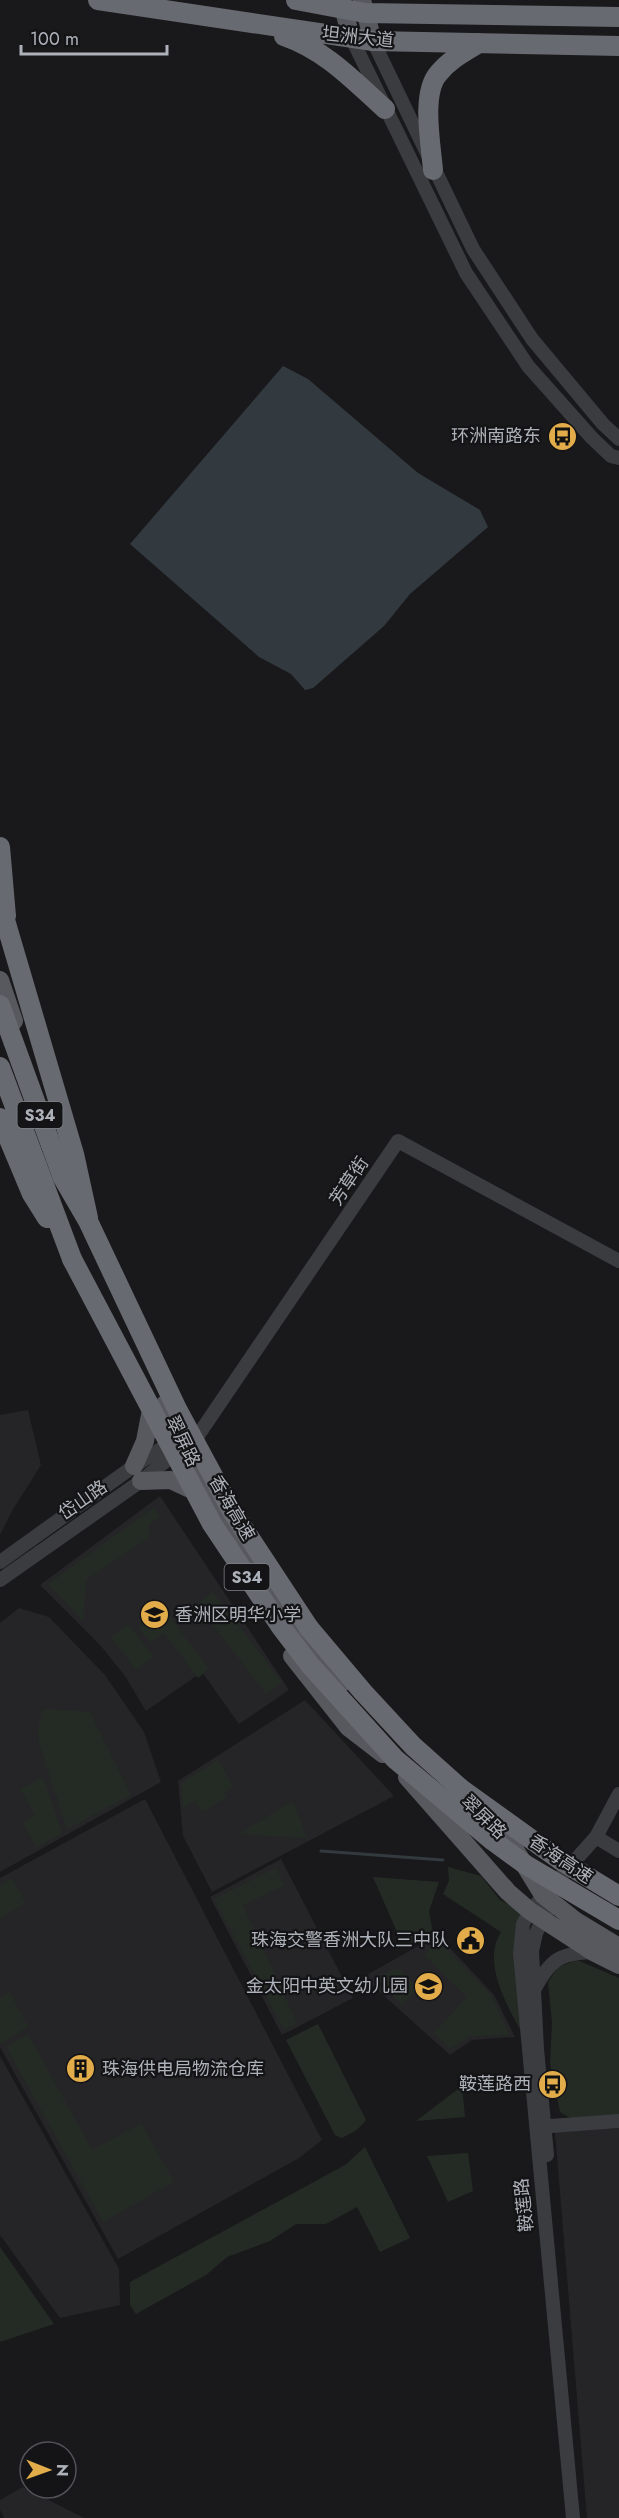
<svg xmlns="http://www.w3.org/2000/svg" width="619" height="2518" viewBox="0 0 619 2518" font-family="Jost,'Noto Sans SC',sans-serif">
<rect width="100%" height="100%" fill="#19191b"/>
<path fill="#252528" d="M 28,1410 L 41,1465 L 12,1511 L 0,1535 L 0,1415 Z
M 160,1496 L 289,1690 L 239,1724 L 202,1672 L 146,1711 L 125,1676 L 100,1645 L 40,1585 Z
M 19,1608 L 49,1617 L 105,1675 L 144,1732 L 161,1782 L 0,1872 L 0,1623 Z
M 305,1700 L 394,1796 L 212,1892 L 183,1836 L 178,1781 Z
M 145,1799 L 322,2140 L 299,2158 L 118,2259 L 0,2047 L 0,1878 Z
M 281,1859 L 353,1998 L 282,2035 L 210,1897 Z
M 438,1935 L 494,1995 L 515,2037 L 472,2040 L 450,2055 L 363,1977 Z
M 0,2056 L 119,2269 L 120,2305 L 60,2318 L 0,2235 Z
M 619,2128 L 619,2518 L 587,2518 L 555,2132 Z
M 23,2487 L 84,2518 L 4,2518 L 0,2510 L 0,2500 Z"/>
<path fill="#242b24" d="M 153,1508 L 160,1517 L 149,1524 L 149,1538 L 86,1580 L 83,1621 L 48,1584 Z
M 213,1592 L 282,1682 L 266,1694 L 197,1604 Z
M 164,1609 L 209,1669 L 198,1678 L 164,1633 L 150,1642 L 139,1628 Z
M 128,1624 L 154,1657 L 136,1670 L 111,1637 Z
M 43,1709 L 90,1712 L 131,1795 L 67,1829 L 39,1743 L 38,1729 Z
M 218,1760 L 233,1786 L 225,1792 L 227,1797 L 202,1812 L 195,1801 L 183,1808 L 181,1783 Z
M 43,1777 L 62,1834 L 36,1847 L 23,1823 L 35,1815 L 20,1789 Z
M 289,1803 L 294,1804 L 307,1838 L 239,1834 Z
M 448,1867 L 481,1876 L 500,1900 L 531,1915 L 522,1937 L 527,2042 C 511,2012 480,1965 501,1932 L 443,1894 L 449,1881 Z
M 276,1868 L 285,1885 L 243,1905 L 297,2023 L 284,2030 L 214,1899 Z
M 373,1877 L 439,1882 L 429,1911 L 433,1933 L 404,1948 Z
M 12,1878 L 26,1903 L 0,1918 L 0,1885 Z
M 438,1940 L 491,1995 L 510,2035 L 470,2036 L 450,2049 L 434,2033 L 467,1997 L 424,1955 Z
M 577,1960 L 619,1978 L 619,2116 L 572,2119 L 560,2112 L 550,2063 L 552,2022 L 548,1982 L 558,1967 Z
M 398,1968 L 418,1988 L 402,2005 L 375,1978 Z
M 10,1992 L 28,2027 L 0,2044 L 0,1998 Z
M 318,2024 L 366,2120 L 357,2130 L 342,2138 L 335,2135 L 286,2040 Z
M 28,2034 L 92,2150 L 141,2123 L 174,2182 L 103,2222 L 6,2047 Z
M 462,2086 L 465,2117 L 416,2121 Z
M 365,2147 L 410,2238 L 380,2252 L 357,2207 L 326,2224 L 296,2224 L 270,2241 L 227,2257 L 206,2275 L 136,2314 L 130,2305 L 130,2282 L 345,2165 Z
M 468,2153 L 473,2191 L 448,2202 L 427,2156 Z
M 0,2247 L 54,2324 L 0,2342 Z"/>
<path fill="#323a40" d="M 283,366 L 308,379 L 418,473 L 480,510 L 488,527 L 410,594 L 384,626 L 313,688 L 305,690 L 291,674 L 259,657 L 130,544 Z"/>
<g fill="none" stroke-linecap="round" stroke-linejoin="round">
<path stroke="#323a40" stroke-width="3" d="M 321,1851 L 443,1860"/>
<path stroke="#3b3c40" stroke-width="14" d="M 351,37 L 466,273 L 528,366 L 592,438 L 611,456 L 619,458
M 373,41 L 473,249 L 532,339 L 603,424 L 619,439
M 0,1562 L 134,1466 L 175,1440
M 0,1580 L 141,1481 L 199,1434 L 398,1141 L 619,1261
M 596,1837 L 619,1851
M 534,1990 C 550,1960 559,1953 593,1952
M 537,2127 L 619,2121
M 547,2155 L 537,2049 L 532,1951 L 536,1933 L 552,1902
M 573,2518 L 520,1953 L 523,1924 L 530,1911 L 596,1837 L 619,1794"/>
<path stroke="#57595f" stroke-width="18" d="M 341,0 L 351,37
M 362,0 L 373,41
M 0,980 L 14,1021
M 165,1404 C 190,1459 220,1510 252,1561 C 280,1603 308,1646 344,1682
M 134,1466 L 145,1441 L 150,1415
M 141,1481 L 171,1480 L 188,1488
M 292,1656 L 348,1727 L 383,1754
M 407,1777 L 508,1892 L 530,1911 L 593,1952 L 619,1965
M 477,1809 L 506,1835 L 543,1895 L 576,1921 L 619,1947"/>
<path stroke="#676a70" stroke-width="20" d="M 98,0 L 373,41 L 619,46
M 296,0 L 365,13 L 619,17
M 284,36 C 325,50 353,80 385,109
M 433,170 C 431,145 421,94 438,74 C 449,60 464,52 479,43
M 0,847 L 6,916
M 0,903 L 74,1154 L 88,1218
M 0,1067 L 72,1259
M 0,1118 L 32,1194 L 47,1218
M 309,1628 L 363,1692 L 413,1746 L 460,1788"/>
<path stroke="#676a70" stroke-width="20" d="M 0,1005 L 63,1178 L 88,1221 L 177,1409 L 232,1511 L 309,1628
M 72,1259 L 212,1524 L 281,1627 L 310,1665 L 395,1759 L 493,1841 L 526,1865 L 619,1920
M 460,1788 L 560,1860 L 619,1896"/>
</g>
<defs>
<symbol id="bus-disc" viewBox="-11 -11 22 22"><circle r="9.5" fill="#e2ac4a" stroke="#141416"/><path d="M-5-6H5V4H4V6H2V4H-2V6H-4V4H-5ZM-3.5-4V0h7V-4ZM-3.5 1.2v1.5H-2V1.2ZM2 1.2v1.5H3.5V1.2Z" fill="#111"/></symbol>
<symbol id="school-disc" viewBox="-11 -11 22 22"><circle r="9.5" fill="#e2ac4a" stroke="#141416"/><path d="M0-5L7-2L0 1L-7-2ZM-4 1L0 2.5L4 1V4Q0 6-4 4Z" fill="#111"/></symbol>
<symbol id="civic-disc" viewBox="-11 -11 22 22"><circle r="9.5" fill="#e2ac4a" stroke="#141416"/><path d="M-.6-6.5H3V-4.5H.6V-3L4-1V1h2V6H-6V1h2V-1L-.6-3ZM-1.2 2.5V6h2.4V2.5Z" fill="#111"/></symbol>
<symbol id="building-disc" viewBox="-11 -11 22 22"><circle r="9.5" fill="#e2ac4a" stroke="#141416"/><path d="M-4-6H4V6H1V3H-1V6H-4ZM-2.5-4.3h1.7v1.8h-1.7ZM.8-4.3h1.7v1.8H.8ZM-2.5-1h1.7V.8h-1.7ZM.8-1h1.7V.8H.8Z" fill="#111"/></symbol>
</defs>
<g fill-rule="evenodd">
<use href="#bus-disc" x="546" y="420" width="33" height="33"/>
<use href="#school-disc" x="138" y="1598" width="33" height="33"/>
<use href="#civic-disc" x="454" y="1924" width="33" height="33"/>
<use href="#school-disc" x="412" y="1970" width="33" height="33"/>
<use href="#building-disc" x="64" y="2052" width="33" height="33"/>
<use href="#bus-disc" x="536" y="2068" width="33" height="33"/>
</g>
<g text-anchor="middle" dominant-baseline="central" stroke-width="4.5" stroke-linejoin="round" paint-order="stroke">
<g fill="#141416" stroke="#7f8288" stroke-width="1.5">
<rect x="17.5" y="1102" width="45" height="26" rx="4.5"/>
<rect x="224.5" y="1564" width="45" height="26" rx="4.5"/>
</g>
<g font-size="16" font-weight="bold" fill="#adb1b9">
<text x="40" y="1115">S34</text>
<text x="247" y="1577">S34</text>
</g>
<g font-size="18" fill="#adb1b9" stroke="#141416">
<text transform="translate(358 37) rotate(6)">坦洲大道</text>
<text transform="translate(349 1181) rotate(-56)">芳草街</text>
<text transform="translate(183 1441) rotate(64)">翠屏路</text>
<text transform="translate(83 1500) rotate(-35)">岱山路</text>
<text transform="translate(232 1508) rotate(60)">香海高速</text>
<text transform="translate(484 1817) rotate(44)">翠屏路</text>
<text transform="translate(561 1859) rotate(34)">香海高速</text>
<text transform="translate(524 2205) rotate(-96)">鞍莲路</text>
</g>
<g font-size="18" fill="#adb1b9" stroke="#141416" text-anchor="end">
<text x="541" y="436">环洲南路东</text>
<text x="175" y="1615" text-anchor="start">香洲区明华小学</text>
<text x="449" y="1940">珠海交警香洲大队三中队</text>
<text x="408" y="1986">金太阳中英文幼儿园</text>
<text x="102" y="2069" text-anchor="start">珠海供电局物流仓库</text>
<text x="531" y="2084">鞍莲路西</text>
</g>
</g>
<g transform="translate(48 2470) rotate(91)"><circle r="28" fill="#141416" stroke="#515357" stroke-width="1.5"/>
<path d="M0-4.5L10 22L0 15L-10 22Z" fill="#e2ac4a"/>
<text y="-9" font-size="16" font-weight="bold" text-anchor="middle" fill="#adb1b9">N</text>
</g>
<path d="M21 45v9h146v-9" fill="none" stroke="#adb1b9" stroke-width="3"/>
<text x="30" y="45" font-size="18" fill="#adb1b9" stroke="#141416" stroke-width="4.5" paint-order="stroke">100 m</text>
</svg>
